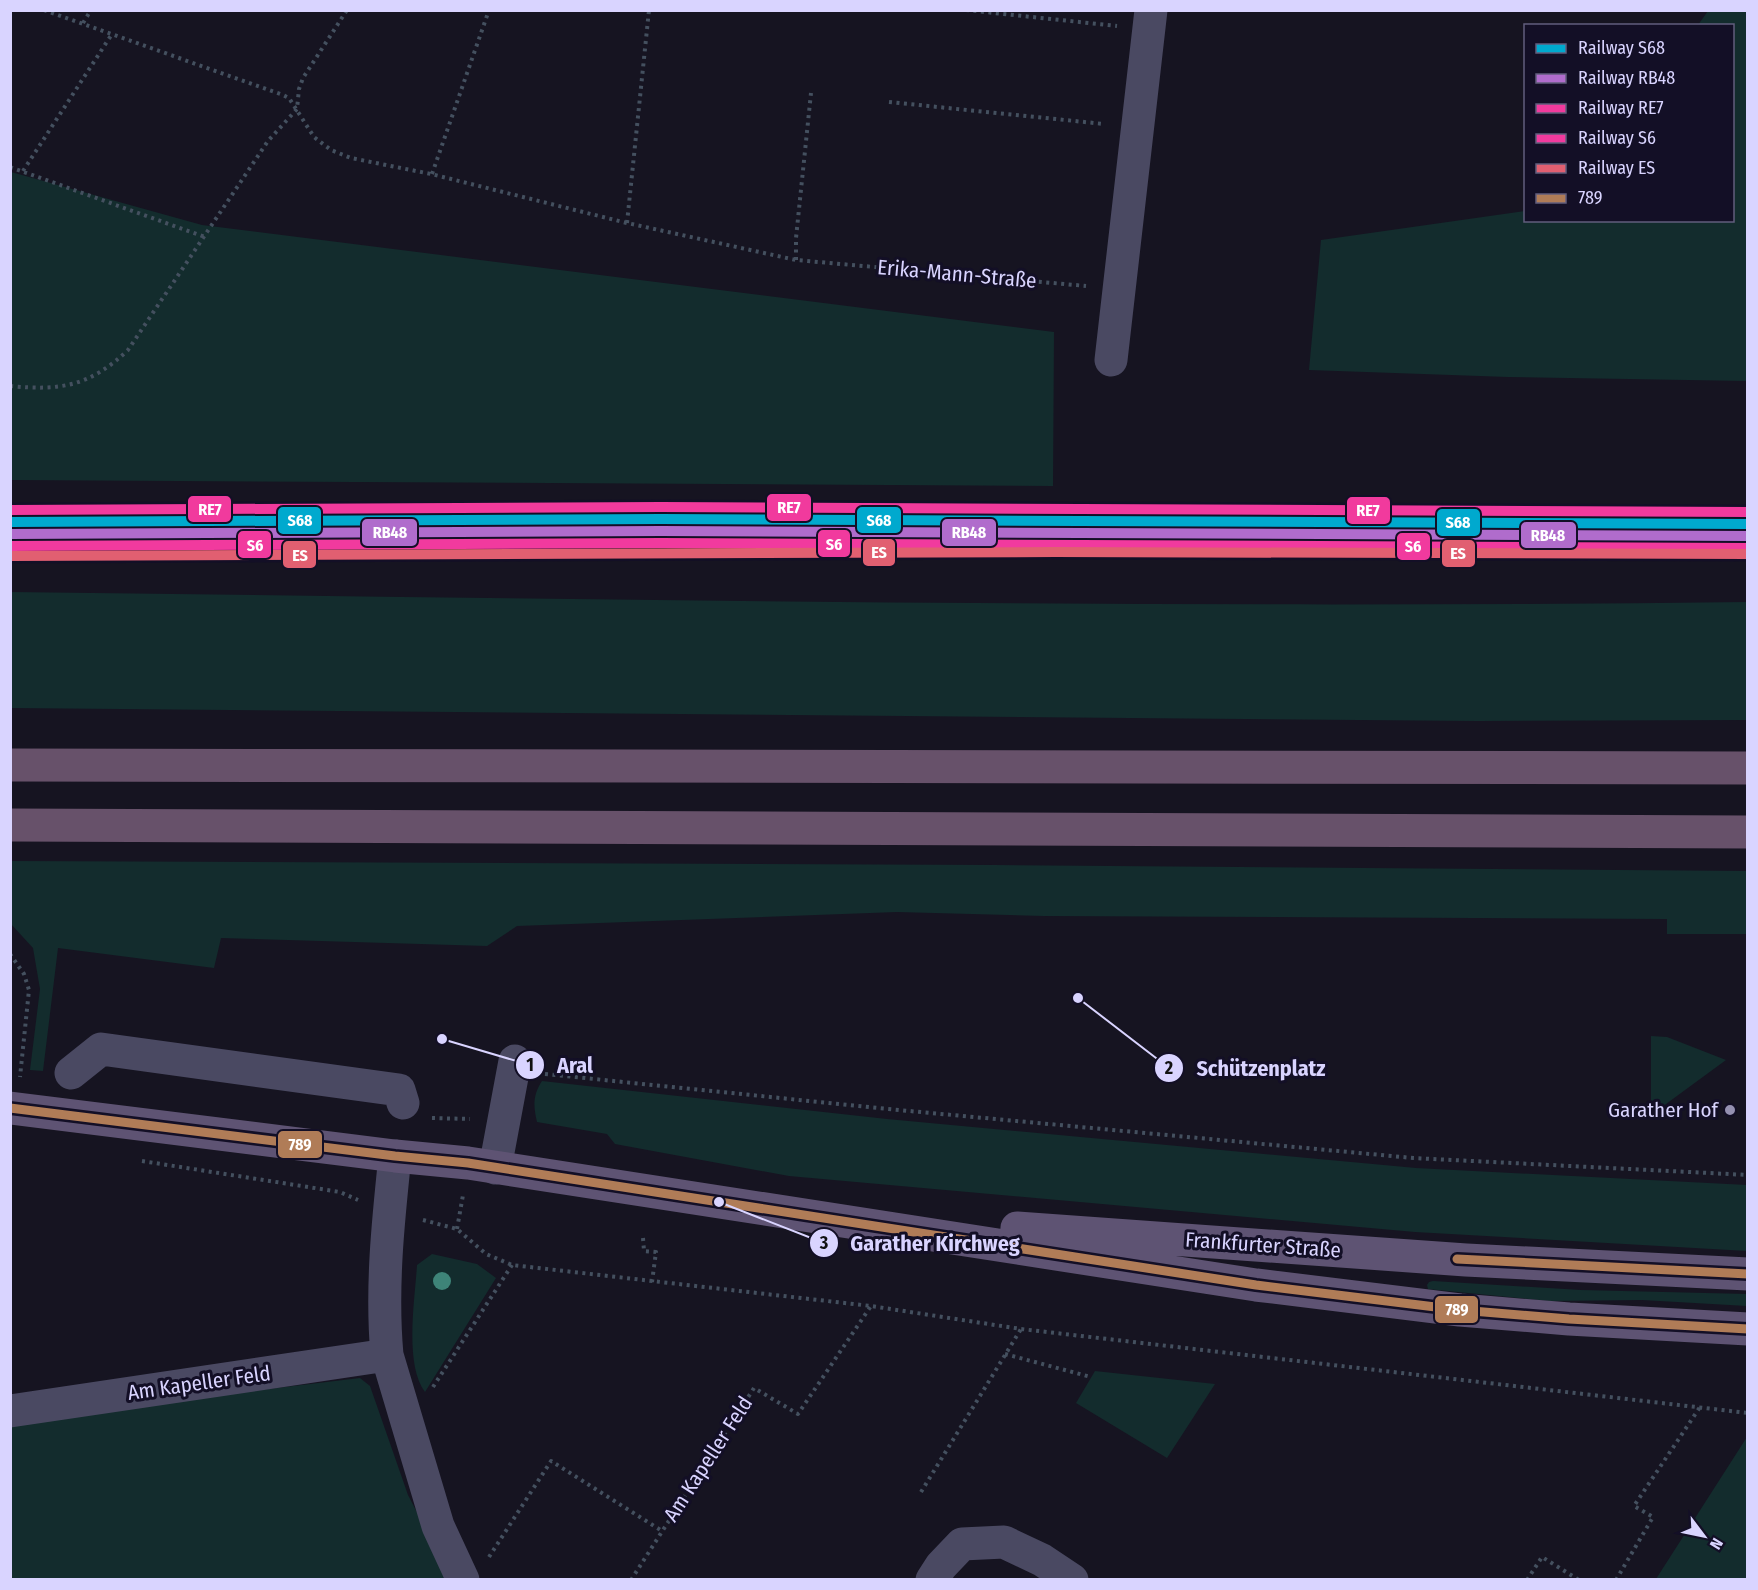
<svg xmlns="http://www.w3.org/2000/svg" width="1758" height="1590" viewBox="0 0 1758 1590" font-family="'Fira Sans Condensed',sans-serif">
<rect width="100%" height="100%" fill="#161421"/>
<path fill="#132c2d" d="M 1708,11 L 1747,11 L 1747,381 L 1508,377 L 1309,370 L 1321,240 L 1525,211 L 1526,220 L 1732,220 L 1732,26 L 1698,25 Z
M 11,172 L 202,225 L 1054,332 L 1053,486 L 11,480 Z
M 10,592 C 589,599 1168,609 1747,602 L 1747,720 L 1478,721 L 11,708 Z
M 11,861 L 993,865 L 1747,871 L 1748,934 L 1667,934 L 1667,919 L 1044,916 L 897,912 L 517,926 L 487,946 L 221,938 L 214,968 L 58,948 L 43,1071 L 30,1070 L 40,989 L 33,948 L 11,924 Z
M 1651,1036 L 1667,1037 L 1726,1060 L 1651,1115 Z
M 542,1081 L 887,1119 L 1416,1168 L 1747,1185 L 1747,1251 L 1415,1232 L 789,1176 L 615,1144 L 607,1134 L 537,1122 C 533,1105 533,1095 542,1081 Z
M 432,1254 L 477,1264 L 496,1278 L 425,1392 C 404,1364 415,1299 417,1265 Z
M 1433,1281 L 1581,1290 L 1747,1294 L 1747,1306 L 1642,1300 L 1550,1301 L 1428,1289 L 1427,1285 L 1429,1282 Z
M 1095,1371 L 1215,1384 L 1167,1458 L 1076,1403 Z
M 360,1378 L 370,1386 L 408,1495 L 452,1580 L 11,1580 L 11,1422 L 45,1416 Z
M 1747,1437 L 1747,1579 L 1656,1579 Z"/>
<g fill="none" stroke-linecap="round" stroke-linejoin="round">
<path stroke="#44505f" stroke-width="4" stroke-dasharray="3 4.5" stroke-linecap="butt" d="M 44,10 L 283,95 L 289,98 L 314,137 L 331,150 L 351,158 L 431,174 L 627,223 L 796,260 L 1086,286
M 966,10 L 1117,26
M 83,23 L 91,10
M 889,102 L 1104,124
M 10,167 L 205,237
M 23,171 L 112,34
M 432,174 L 489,10
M 627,223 L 649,10
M 796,260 L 796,238 L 811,93
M 10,386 C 61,391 90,386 128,350 L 268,141 L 297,109 L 299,89 L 303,78 L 347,10
M 10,954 L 24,974 L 29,990 L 20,1077
M 545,1074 L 888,1109 L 1413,1158 L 1748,1175
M 432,1118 L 470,1119
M 142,1161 L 340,1192 L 358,1200
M 423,1220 L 457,1229 L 486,1254 L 512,1265 L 871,1306 L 1021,1329 L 1748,1413
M 457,1229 L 463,1195
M 643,1238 L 644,1251 L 656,1252 L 652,1282
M 1005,1354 L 1091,1377
M 433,1387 L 512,1265
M 921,1492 L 1021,1329
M 489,1557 L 551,1461 L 662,1531
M 631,1580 L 754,1388 L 798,1414 L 871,1306
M 1527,1580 L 1542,1557 L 1579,1580
M 1616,1580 L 1653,1517 L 1634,1506 L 1700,1407"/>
<path stroke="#4a4962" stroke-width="33" d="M 1111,360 L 1151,10
M 71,1073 L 101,1049 L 399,1090 L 403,1103
M 395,1156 C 388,1222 381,1289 387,1355 L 438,1526 L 463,1580
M 495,1168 L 515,1061
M 10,1411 L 387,1355
M 932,1580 L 941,1566 L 962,1544 L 1004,1542 L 1042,1560 L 1072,1580"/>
<path stroke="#5e5373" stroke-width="33" d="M 10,1108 L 395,1156 L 468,1163 L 1256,1285 L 1460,1310 L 1569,1319 L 1748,1329
M 1017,1228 L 1466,1260 L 1748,1274"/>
<path stroke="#67516a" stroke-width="33" d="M 10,765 L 1748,768
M 10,825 L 1748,832"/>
<defs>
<path id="bus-1" d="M 10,1108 L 395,1156 L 468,1163 L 1256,1285 L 1460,1310 L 1569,1319 L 1748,1329
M 1457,1259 L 1748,1274"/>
</defs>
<use href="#bus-1" stroke="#130f26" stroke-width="14"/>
<use href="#bus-1" stroke="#b07c57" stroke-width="9"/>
<defs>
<path id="rail-1" d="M 10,522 L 661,519 L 1748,524"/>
<path id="rail-2" d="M 10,534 L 661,531 L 1748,536"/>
<path id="rail-3" d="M 10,510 L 661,507 L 1748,512"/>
<path id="rail-4" d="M 10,546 L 661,543 L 1748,548"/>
<path id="rail-5" d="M 10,556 L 1055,552 L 1748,554"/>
</defs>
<use href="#rail-1" stroke="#130f26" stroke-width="15"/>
<use href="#rail-2" stroke="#130f26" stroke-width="15"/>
<use href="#rail-3" stroke="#130f26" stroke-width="15"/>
<use href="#rail-4" stroke="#130f26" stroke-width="15"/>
<use href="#rail-5" stroke="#130f26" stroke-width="15"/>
<use href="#rail-1" stroke="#00a9ce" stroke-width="10"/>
<use href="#rail-2" stroke="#b06ccc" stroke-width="10"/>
<use href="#rail-3" stroke="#f13a9d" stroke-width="10"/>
<use href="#rail-4" stroke="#f13a9e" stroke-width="10"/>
<use href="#rail-5" stroke="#e15f71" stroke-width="10"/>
</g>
<circle fill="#3e8478" cx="442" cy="1281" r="9"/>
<circle fill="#9591b1" stroke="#130f26" stroke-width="2" cx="1730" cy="1110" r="6"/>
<g text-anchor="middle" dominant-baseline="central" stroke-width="6" stroke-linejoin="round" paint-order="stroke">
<g font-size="21" fill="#d9d4ff" stroke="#130f26">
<text transform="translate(957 274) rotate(5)">Erika-Mann-Straße</text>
<text transform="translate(1263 1245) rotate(4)">Frankfurter Straße</text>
<text transform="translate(199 1383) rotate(-8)">Am Kapeller Feld</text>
<text transform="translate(708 1459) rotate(-57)">Am Kapeller Feld</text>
</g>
<g font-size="21" fill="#d9d4ff" stroke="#130f26" text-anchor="end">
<text x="1718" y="1110">Garather Hof</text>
</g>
</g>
<path fill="none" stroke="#d9d4ff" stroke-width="2" d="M442 1039L530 1065M1078 998L1169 1068M719 1202L824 1243"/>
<g fill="#d9d4ff" stroke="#130f26" stroke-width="2">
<circle cx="442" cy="1039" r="6"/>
<circle cx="1078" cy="998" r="6"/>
<circle cx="719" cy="1202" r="6"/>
<circle cx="530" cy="1065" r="15"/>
<circle cx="1169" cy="1068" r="15"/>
<circle cx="824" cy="1243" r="15"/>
</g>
<g font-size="18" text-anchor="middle" font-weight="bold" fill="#111">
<text x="530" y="1071">1</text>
<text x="1169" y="1074">2</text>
<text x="824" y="1249">3</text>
</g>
<g font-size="22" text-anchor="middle" font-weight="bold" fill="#d9d4ff" stroke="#130f26" stroke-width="6" stroke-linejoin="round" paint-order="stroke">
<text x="575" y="1073">Aral</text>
<text x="1261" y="1076">Schützenplatz</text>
<text x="935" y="1251">Garather Kirchweg</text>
</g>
<g stroke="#130f26" stroke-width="2">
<rect x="766" y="493" width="46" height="29" rx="6" fill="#f13a9d"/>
<rect x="187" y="495" width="45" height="28" rx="6" fill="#f13a9d"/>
<rect x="1346" y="496" width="45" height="29" rx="6" fill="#f13a9d"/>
<rect x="856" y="506" width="46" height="28" rx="6" fill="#00a9ce"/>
<rect x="277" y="506" width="45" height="29" rx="6" fill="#00a9ce"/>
<rect x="1436" y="508" width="45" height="29" rx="6" fill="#00a9ce"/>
<rect x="361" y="518" width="57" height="29" rx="6" fill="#b06ccc"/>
<rect x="941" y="518" width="56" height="29" rx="6" fill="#b06ccc"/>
<rect x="1520" y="521" width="57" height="28" rx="6" fill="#b06ccc"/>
<rect x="817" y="529" width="34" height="29" rx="6" fill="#f13a9e"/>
<rect x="237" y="530" width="35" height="29" rx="6" fill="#f13a9e"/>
<rect x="1396" y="532" width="35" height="29" rx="6" fill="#f13a9e"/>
<rect x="862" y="538" width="34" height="29" rx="6" fill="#e15f71"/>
<rect x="1441" y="539" width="35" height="29" rx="6" fill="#e15f71"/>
<rect x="282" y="540" width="35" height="29" rx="6" fill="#e15f71"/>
<rect x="277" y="1130" width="46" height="29" rx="6" fill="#b07c57"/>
<rect x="1434" y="1295" width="45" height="29" rx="6" fill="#b07c57"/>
</g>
<g font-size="16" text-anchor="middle" font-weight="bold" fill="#fff">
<text x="789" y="513">RE7</text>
<text x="210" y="515">RE7</text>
<text x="1368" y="516">RE7</text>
<text x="879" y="526">S68</text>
<text x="300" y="526">S68</text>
<text x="1458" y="528">S68</text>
<text x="390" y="538">RB48</text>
<text x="969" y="538">RB48</text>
<text x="1548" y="541">RB48</text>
<text x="834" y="550">S6</text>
<text x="255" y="551">S6</text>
<text x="1413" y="552">S6</text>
<text x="879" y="558">ES</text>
<text x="1458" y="559">ES</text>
<text x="300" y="561">ES</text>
<text x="300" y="1150">789</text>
<text x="1457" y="1315">789</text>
</g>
<rect width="1758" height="1590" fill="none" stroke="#d9d4ff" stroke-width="24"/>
<rect x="1524" y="24" width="210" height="198" fill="#130f26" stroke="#625e7d" stroke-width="1.5"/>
<rect x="1536" y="44" width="30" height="9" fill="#00a9ce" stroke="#625e7d" stroke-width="1.5"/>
<text x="1578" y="54" font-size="18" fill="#d9d4ff">Railway S68</text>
<rect x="1536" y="74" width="30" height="9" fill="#b06ccc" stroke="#625e7d" stroke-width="1.5"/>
<text x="1578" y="84" font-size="18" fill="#d9d4ff">Railway RB48</text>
<rect x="1536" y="104" width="30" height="9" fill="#f13a9d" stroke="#625e7d" stroke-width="1.5"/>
<text x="1578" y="114" font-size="18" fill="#d9d4ff">Railway RE7</text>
<rect x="1536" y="134" width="30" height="9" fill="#f13a9e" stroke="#625e7d" stroke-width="1.5"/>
<text x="1578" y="144" font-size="18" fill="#d9d4ff">Railway S6</text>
<rect x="1536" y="164" width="30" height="9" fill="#e15f71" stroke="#625e7d" stroke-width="1.5"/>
<text x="1578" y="174" font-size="18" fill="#d9d4ff">Railway ES</text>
<rect x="1536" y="194" width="30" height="9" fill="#b07c57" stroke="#625e7d" stroke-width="1.5"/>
<text x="1578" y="204" font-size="18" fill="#d9d4ff">789</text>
<g transform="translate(1704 1536) rotate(122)" stroke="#130f26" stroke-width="4.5" paint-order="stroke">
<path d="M0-4.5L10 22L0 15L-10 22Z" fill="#d9d4ff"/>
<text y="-9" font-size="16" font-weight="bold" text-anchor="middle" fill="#d9d4ff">N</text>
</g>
</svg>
